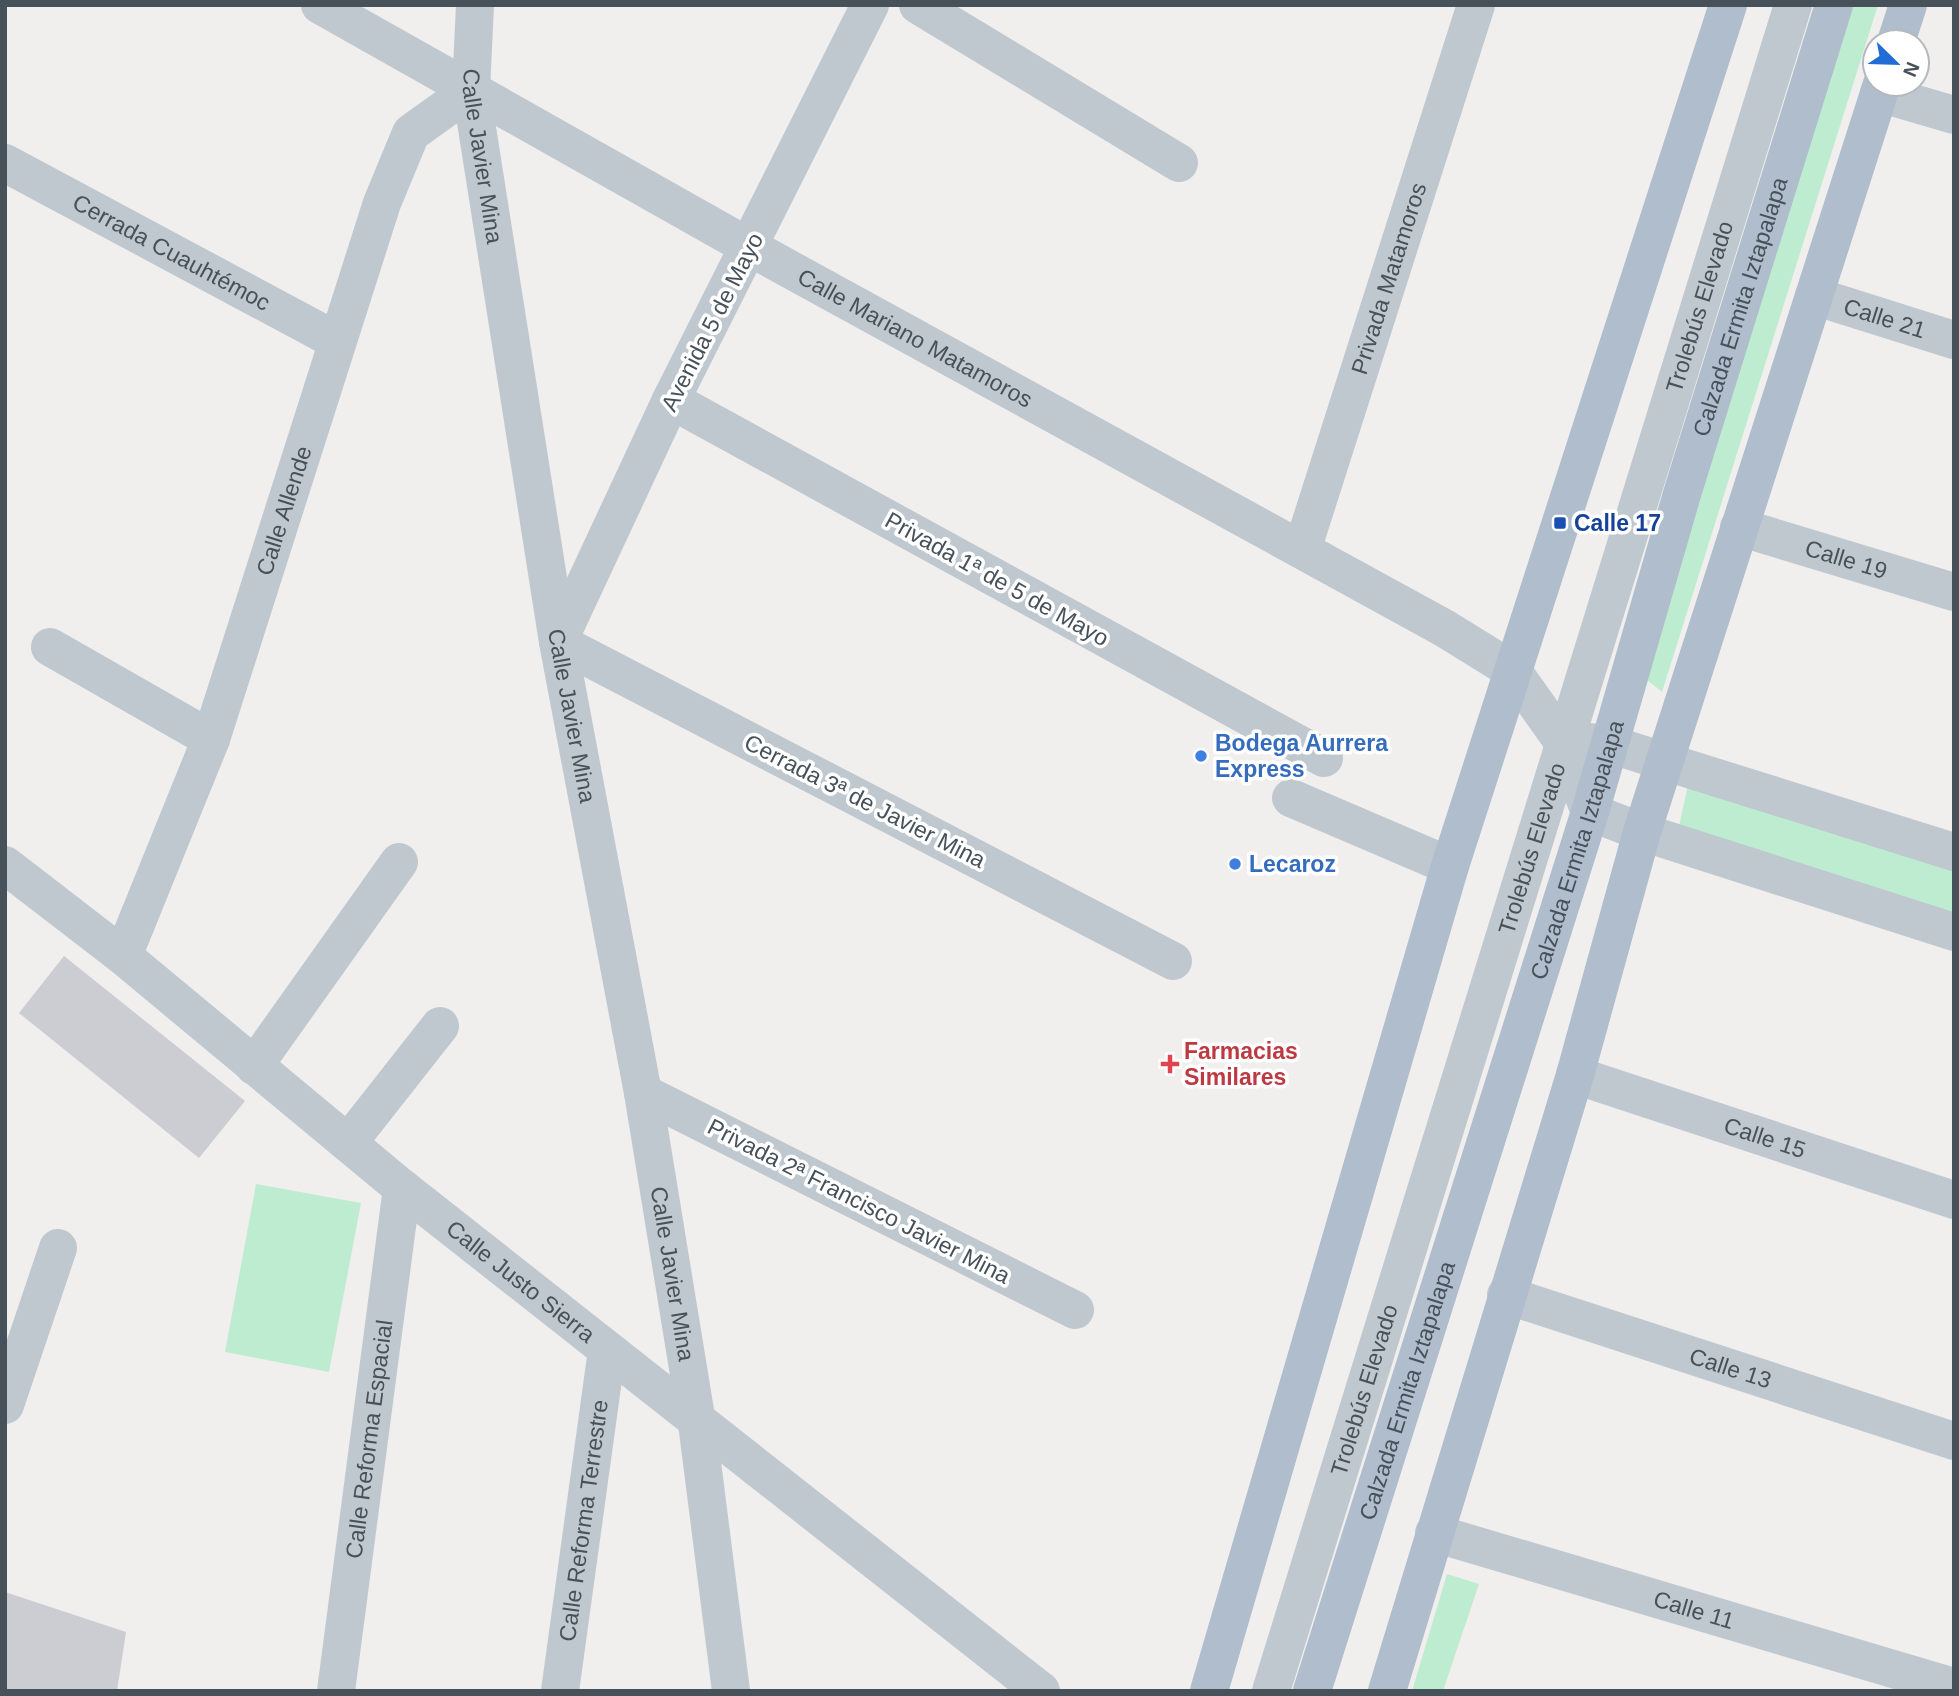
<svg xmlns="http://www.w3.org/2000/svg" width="1959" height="1696" viewBox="0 0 1959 1696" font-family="Arial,sans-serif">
<rect width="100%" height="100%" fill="#f1eeee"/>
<path fill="#beecd1" d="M 1852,5 L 1878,5 L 1662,692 L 1642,676 Z
M 1688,785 L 1954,869 L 1954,913 L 1679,826 Z
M 256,1184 L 361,1203 L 329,1372 L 225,1352 Z
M 1447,1574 L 1479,1584 L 1443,1691 L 1412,1691 Z"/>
<path fill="#cbcdd2" d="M 64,956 L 245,1101 L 199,1158 L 19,1013 Z
M 5,1592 L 126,1632 L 117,1691 L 5,1691 Z"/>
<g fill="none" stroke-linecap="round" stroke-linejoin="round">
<g stroke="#bfc8cf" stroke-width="38">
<path id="s1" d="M 320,5 L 751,248 L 1444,628 L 1512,670 L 1561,739 L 1590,812 L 1642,832 L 1954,932"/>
<path id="s2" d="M 475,5 L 471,90 L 558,642 L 643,1093 L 697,1423 L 731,1691"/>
<path d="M 870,5 L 671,400 L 558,642 L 1173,961"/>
<path d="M 918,5 L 1179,163"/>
<path d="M 1879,93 L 1954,115"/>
<path id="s3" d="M 5,163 L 337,341"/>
<path id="s4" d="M 1814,296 L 1954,340"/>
<path d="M 671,400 L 1324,758"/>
<path id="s5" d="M 1739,527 L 1954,592"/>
<path id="s6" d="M 1302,550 L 1476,5"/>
<path d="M 50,647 L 211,739"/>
<path d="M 1577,741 L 1609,744 L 1954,852"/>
<path d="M 1291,798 L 1450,866"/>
<path id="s7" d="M 5,865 L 123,956 L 402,1188 L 1041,1691"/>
<path id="s8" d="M 123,956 L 211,739 L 382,203 L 411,133 L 471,90"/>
<path d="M 254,1066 L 399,862"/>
<path id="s9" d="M 1575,1075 L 1954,1200"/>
<path d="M 643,1093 L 1075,1310"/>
<path d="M 348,1143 L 440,1026"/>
<path id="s10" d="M 1506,1295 L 1954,1441"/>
<path d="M 5,1405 L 58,1248"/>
<path id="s11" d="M 1434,1533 L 1954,1687"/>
<path id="s12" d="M 336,1691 L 402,1188"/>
<path id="s13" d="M 560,1691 L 607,1350"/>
</g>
<g stroke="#afbdcc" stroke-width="38">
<path d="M 1896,42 L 1908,5"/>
<path d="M 1209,1691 L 1450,866 L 1728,5"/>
<path id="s14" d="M 1312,1691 L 1590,812 L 1682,494 L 1834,5"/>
<path d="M 1387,1691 L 1575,1075 L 1642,832 L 1882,84"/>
</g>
<path stroke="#bfc8cf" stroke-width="38" id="s15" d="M 1271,1691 L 1793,5"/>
</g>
<rect fill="#1a4fb4" stroke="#fff" stroke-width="2.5" x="1553" y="516" width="14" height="14" rx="3.5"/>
<g fill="#3f7fe0" stroke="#fff" stroke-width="2.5">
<circle cx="1201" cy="756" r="7"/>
<circle cx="1235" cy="864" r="7"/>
</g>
<path fill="#e0444e" stroke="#fff" stroke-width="2.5" d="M1166.5 1053.5h7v7h7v7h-7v7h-7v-7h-7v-7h7z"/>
<g text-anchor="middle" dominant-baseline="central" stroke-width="7" stroke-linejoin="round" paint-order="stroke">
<g font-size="23" fill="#47515a" stroke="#fff">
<text stroke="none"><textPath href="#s2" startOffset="152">Calle Javier Mina</textPath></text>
<text stroke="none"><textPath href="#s3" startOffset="189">Cerrada Cuauhtémoc</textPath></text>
<text stroke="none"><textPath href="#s6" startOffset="285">Privada Matamoros</textPath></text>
<text stroke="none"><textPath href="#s15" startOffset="1449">Trolebús Elevado</textPath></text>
<text stroke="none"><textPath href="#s14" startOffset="1449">Calzada Ermita Iztapalapa</textPath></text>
<text stroke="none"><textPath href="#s4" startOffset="74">Calle 21</textPath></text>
<text transform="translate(712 322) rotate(-63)">Avenida 5 de Mayo</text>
<text stroke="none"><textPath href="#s1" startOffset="682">Calle Mariano Matamoros</textPath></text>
<text stroke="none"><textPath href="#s8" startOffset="474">Calle Allende</textPath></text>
<text stroke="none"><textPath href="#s5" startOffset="112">Calle 19</textPath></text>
<text transform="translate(997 579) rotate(29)">Privada 1ª de 5 de Mayo</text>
<text stroke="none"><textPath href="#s2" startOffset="719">Calle Javier Mina</textPath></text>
<text transform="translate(865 801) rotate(27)">Cerrada 3ª de Javier Mina</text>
<text stroke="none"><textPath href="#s15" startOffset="882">Trolebús Elevado</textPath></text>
<text stroke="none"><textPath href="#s14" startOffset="882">Calzada Ermita Iztapalapa</textPath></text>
<text stroke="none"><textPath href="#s9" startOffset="200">Calle 15</textPath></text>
<text transform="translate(859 1201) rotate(27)">Privada 2ª Francisco Javier Mina</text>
<text stroke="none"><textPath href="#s2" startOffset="1286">Calle Javier Mina</textPath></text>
<text stroke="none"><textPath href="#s7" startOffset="663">Calle Justo Sierra</textPath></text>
<text stroke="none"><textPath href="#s10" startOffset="236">Calle 13</textPath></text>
<text stroke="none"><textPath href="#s15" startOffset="315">Trolebús Elevado</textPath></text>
<text stroke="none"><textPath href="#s14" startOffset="315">Calzada Ermita Iztapalapa</textPath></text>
<text stroke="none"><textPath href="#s12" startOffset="254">Calle Reforma Espacial</textPath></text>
<text stroke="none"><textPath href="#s13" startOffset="172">Calle Reforma Terrestre</textPath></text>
<text stroke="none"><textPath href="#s11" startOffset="271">Calle 11</textPath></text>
</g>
<g font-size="23" font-weight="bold" fill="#164399" stroke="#fff" text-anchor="start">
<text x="1574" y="523">Calle 17</text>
</g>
<g font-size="23" font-weight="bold" fill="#366cbe" stroke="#fff" text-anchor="start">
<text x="1215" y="743">Bodega Aurrera<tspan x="1215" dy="26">Express</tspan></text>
<text x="1249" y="864">Lecaroz</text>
</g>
<g font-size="23" font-weight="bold" fill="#be3a42" stroke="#fff" text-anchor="start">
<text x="1184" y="1051">Farmacias<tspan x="1184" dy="26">Similares</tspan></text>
</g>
</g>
<rect width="1959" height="1696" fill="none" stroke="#47515a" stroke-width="14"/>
<g transform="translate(1896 63) rotate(113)"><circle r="33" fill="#ffffff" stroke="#b5b9bd" stroke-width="2"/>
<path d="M0-5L12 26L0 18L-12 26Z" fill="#226cd6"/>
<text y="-10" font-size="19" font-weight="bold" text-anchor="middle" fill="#47515a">N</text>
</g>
</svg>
